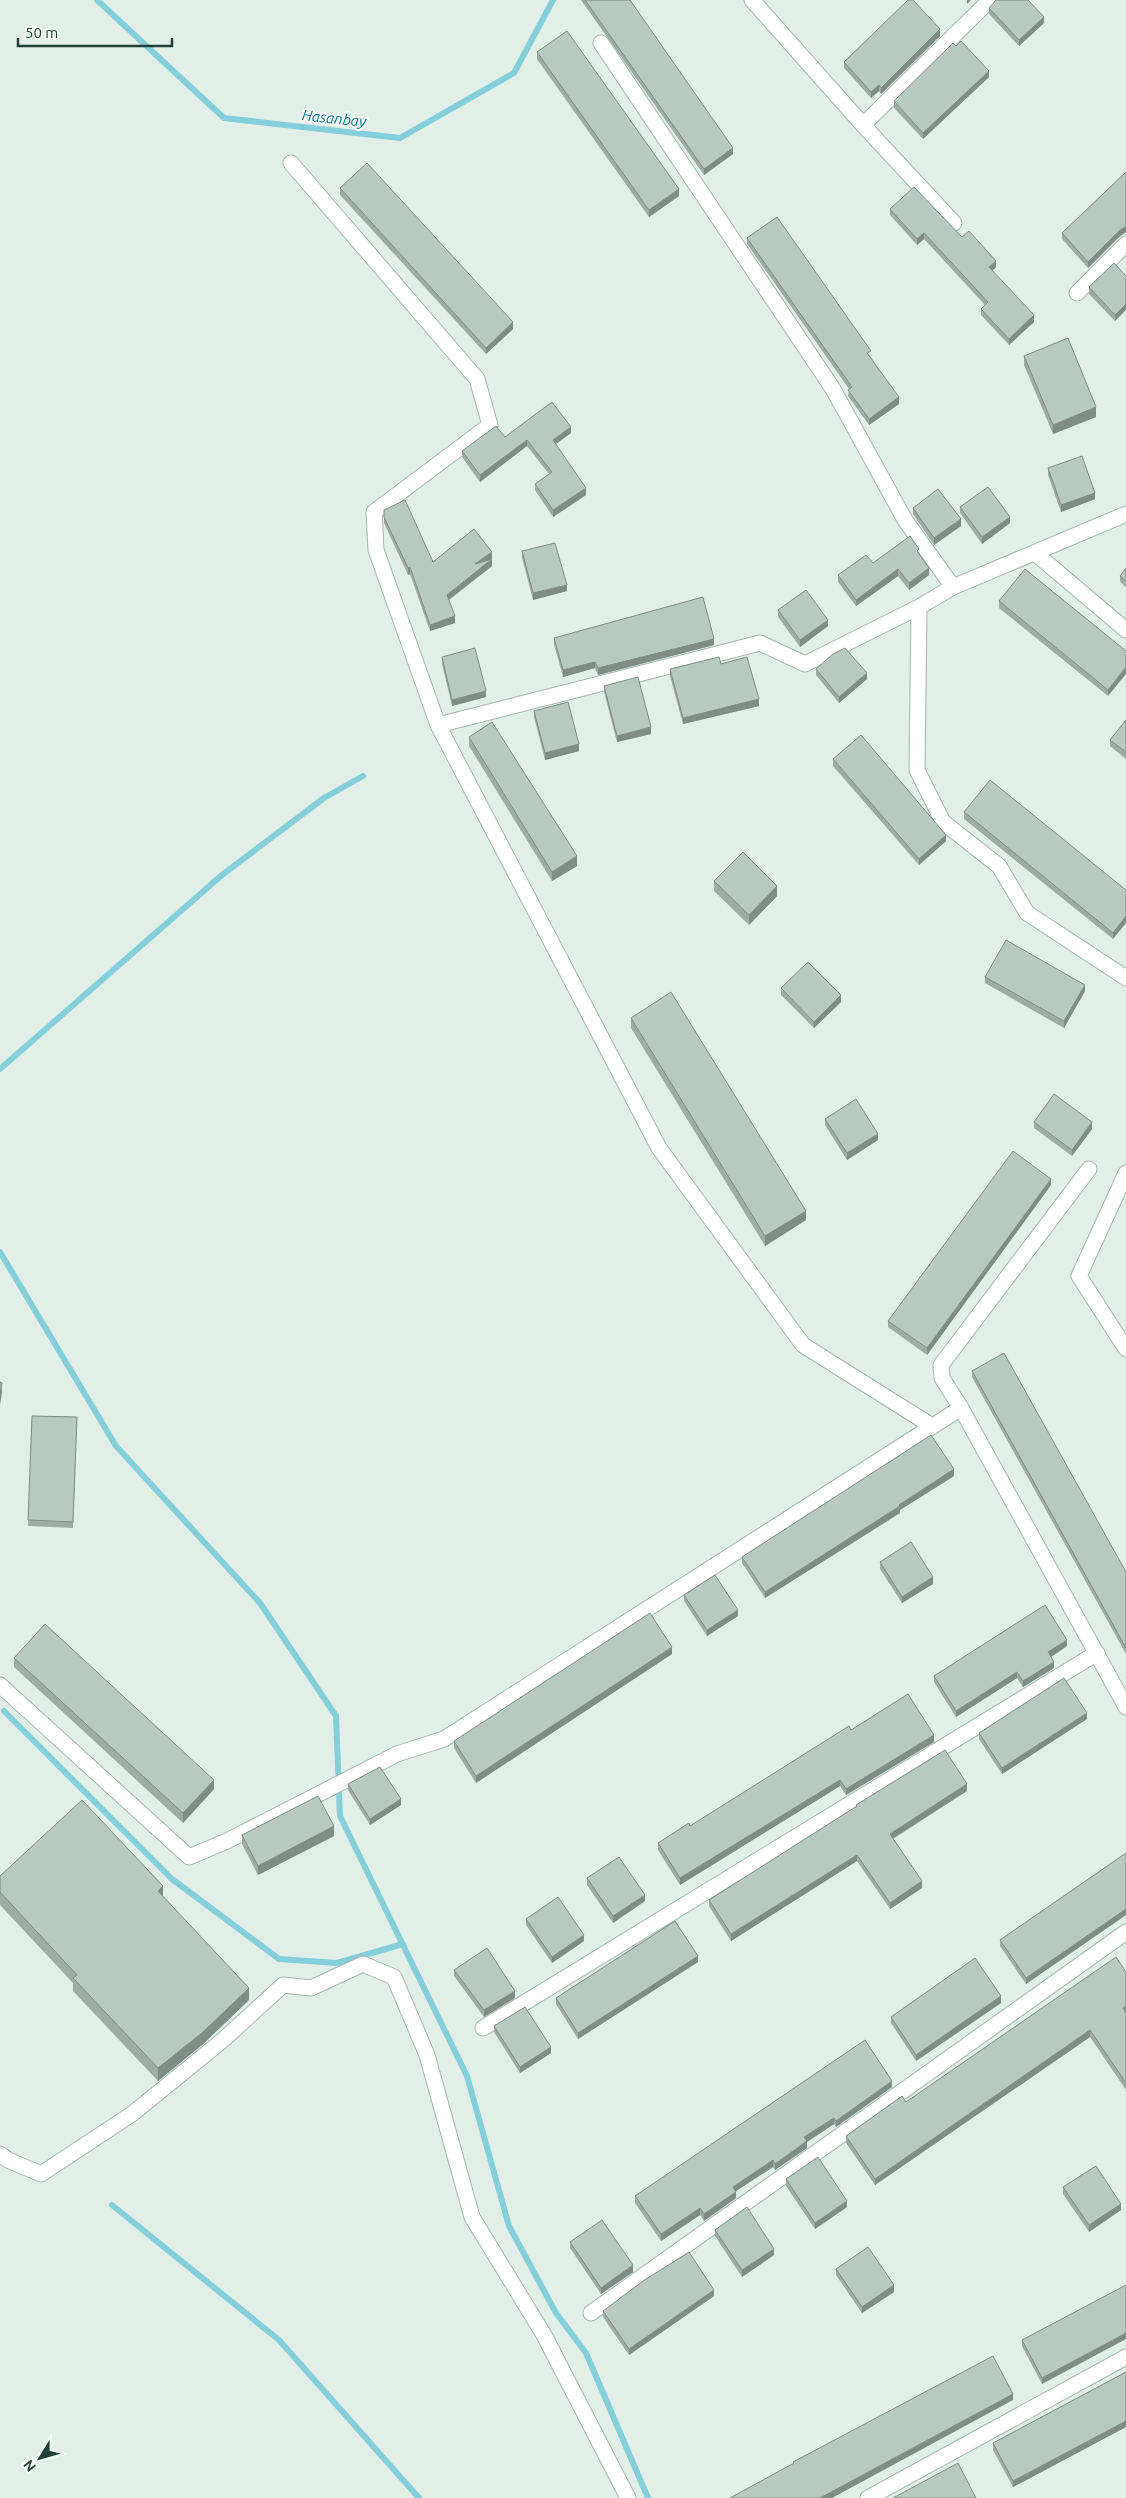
<svg xmlns="http://www.w3.org/2000/svg" width="1126" height="2498" viewBox="0 0 1126 2498" font-family="Ubuntu,sans-serif">
<rect width="100%" height="100%" fill="#e2eee8"/>
<g fill="none" stroke-linecap="round" stroke-linejoin="round">
<path stroke="#84cfd9" stroke-width="6" d="M 97,0 L 224,118 L 400,138 L 514,73 L 553,0
M 0,1069 L 222,875 L 324,798 L 363,776
M 0,1252 L 116,1446 L 260,1603 L 336,1716 L 340,1816 L 467,2076 L 509,2226 L 556,2313 L 586,2353 L 648,2498
M 4,1711 L 172,1879 L 279,1959 L 337,1963 L 403,1944
M 112,2205 L 279,2340 L 419,2498"/>
<defs>
<path id="minor" d="M 752,0 L 863,125 L 954,223
M 601,43 L 833,389 L 905,520 L 953,587
M 863,125 L 990,0
M 291,163 L 477,379 L 490,425 L 374,512 L 376,550 L 438,725 L 659,1148 L 803,1345 L 932,1426
M 1077,293 L 1126,244
M 1035,553 L 1126,630
M 919,607 L 917,770 L 943,822 L 999,866 L 1027,913 L 1126,978
M 438,725 L 760,643 L 805,664 L 919,607 L 953,587 L 1126,514
M 1089,1169 L 941,1365 L 942,1378 L 961,1408 L 1126,1707
M 1126,1173 L 1079,1276 L 1126,1349
M 0,1685 L 189,1857 L 227,1841 L 397,1754 L 444,1739 L 961,1408
M 483,2028 L 1097,1653
M 0,2154 L 8,2160 L 41,2174 L 132,2114 L 223,2040 L 283,1985 L 311,1988 L 363,1964 L 394,1977 L 427,2055 L 472,2217 L 544,2335 L 628,2498
M 591,2313 L 1126,1932
M 868,2498 L 1126,2357"/>
</defs>
<use href="#minor" stroke="#a4b7af" stroke-width="17"/>
<use href="#minor" stroke="#fff" stroke-width="15"/>
</g>
<path fill="#9dada6" d="M 581,0 L 630,0 L 733,154 L 704,175 Z
M 989,8 L 1044,23 L 1019,46 L 989,14 Z
M 940,36 L 881,94 L 879,91 L 871,98 L 844,68 L 844,62 Z
M 537,52 L 679,196 L 649,217 L 537,59 Z
M 989,77 L 923,139 L 894,108 L 894,101 Z
M 1126,172 L 1126,232 L 1119,237 L 1088,268 L 1062,239 L 1062,233 Z
M 340,188 L 513,329 L 486,354 L 340,195 Z
M 890,209 L 962,237 L 996,267 L 992,271 L 1034,322 L 1009,345 L 981,315 L 981,309 L 985,305 L 924,239 L 917,245 L 890,215 Z
M 747,238 L 871,357 L 899,404 L 869,425 L 848,396 L 849,389 L 747,244 Z
M 1126,276 L 1115,321 L 1089,294 L 1089,287 Z
M 1024,356 L 1096,417 L 1053,434 L 1024,365 Z
M 571,433 L 556,444 L 586,495 L 553,517 L 535,490 L 535,484 L 549,474 L 527,446 L 480,482 L 462,457 L 462,451 Z
M 1048,468 L 1095,499 L 1061,512 L 1048,475 Z
M 960,507 L 1010,523 L 982,544 L 960,513 Z
M 913,508 L 961,526 L 934,545 L 913,514 Z
M 384,510 L 433,562 L 492,558 L 490,560 L 492,566 L 449,600 L 455,623 L 430,631 L 410,574 L 408,575 L 384,523 Z
M 522,551 L 567,591 L 533,600 L 522,558 Z
M 919,555 L 929,575 L 909,590 L 898,576 L 856,606 L 838,582 L 838,575 L 873,563 Z
M 1126,568 L 1126,587 L 1120,582 L 1120,576 Z
M 999,601 L 1126,651 L 1108,696 L 999,608 Z
M 778,610 L 828,626 L 800,647 L 778,617 Z
M 554,638 L 714,645 L 598,675 L 595,668 L 563,677 L 554,644 Z
M 442,657 L 486,697 L 452,706 L 442,664 Z
M 721,664 L 759,706 L 683,724 L 670,676 L 670,669 Z
M 816,669 L 867,679 L 839,703 L 816,675 Z
M 604,686 L 651,734 L 617,742 L 604,692 Z
M 534,711 L 579,751 L 545,760 L 534,717 Z
M 1126,720 L 1126,759 L 1110,746 L 1110,740 Z
M 469,737 L 577,866 L 552,881 L 469,746 Z
M 833,759 L 946,841 L 919,865 L 833,766 Z
M 964,812 L 1126,890 L 1113,939 L 964,819 Z
M 714,881 L 777,896 L 749,925 L 714,891 Z
M 985,977 L 1085,991 L 1064,1028 L 985,983 Z
M 781,988 L 841,1002 L 814,1028 L 781,995 Z
M 631,1018 L 806,1220 L 765,1246 L 631,1028 Z
M 825,1119 L 878,1140 L 847,1160 L 825,1125 Z
M 1034,1122 L 1092,1129 L 1072,1156 L 1034,1128 Z
M 1051,1185 L 927,1355 L 888,1327 L 888,1321 Z
M 972,1371 L 1126,1572 L 1126,1654 L 972,1377 Z
M 32,1416 L 77,1417 L 73,1528 L 28,1526 Z
M 954,1476 L 900,1510 L 900,1513 L 765,1598 L 742,1563 L 742,1557 Z
M 880,1562 L 933,1584 L 902,1603 L 880,1569 Z
M 684,1595 L 738,1616 L 707,1636 L 684,1601 Z
M 1067,1646 L 1051,1657 L 1054,1668 L 1023,1687 L 1017,1678 L 956,1717 L 934,1682 L 934,1676 Z
M 672,1654 L 476,1783 L 454,1748 L 454,1741 Z
M 14,1658 L 214,1789 L 183,1823 L 14,1667 Z
M 1087,1719 L 1002,1774 L 979,1739 L 979,1733 Z
M 851,1730 L 934,1742 L 846,1795 L 840,1786 L 680,1885 L 658,1850 L 658,1843 L 690,1826 Z
M 348,1784 L 401,1805 L 370,1825 L 348,1790 Z
M 967,1791 L 893,1839 L 922,1888 L 890,1909 L 857,1861 L 731,1941 L 709,1906 L 709,1900 L 856,1807 L 856,1805 Z
M 242,1835 L 334,1836 L 258,1875 L 242,1844 Z
M 1126,1853 L 1126,1915 L 1026,1984 L 1000,1946 L 1000,1940 Z
M 0,1876 L 163,1897 L 249,2000 L 202,2045 L 158,2081 L 73,1991 L 73,1983 L 0,1905 Z
M 587,1878 L 645,1901 L 613,1923 L 587,1885 Z
M 526,1919 L 584,1941 L 552,1963 L 526,1925 Z
M 698,1962 L 578,2039 L 556,2004 L 556,1998 Z
M 454,1970 L 515,1998 L 484,2017 L 454,1976 Z
M 1001,2003 L 916,2061 L 891,2023 L 891,2017 Z
M 1126,2013 L 1126,2090 L 1090,2037 L 875,2185 L 846,2143 L 846,2136 L 906,2102 Z
M 494,2026 L 551,2053 L 520,2073 L 494,2032 Z
M 892,2087 L 836,2127 L 834,2124 L 807,2142 L 807,2148 L 775,2170 L 773,2167 L 736,2191 L 736,2198 L 704,2221 L 700,2215 L 661,2241 L 635,2203 L 635,2196 Z
M 786,2179 L 847,2207 L 815,2229 L 786,2186 Z
M 1063,2187 L 1121,2210 L 1089,2232 L 1063,2194 Z
M 715,2230 L 774,2255 L 742,2277 L 715,2236 Z
M 570,2242 L 633,2272 L 601,2294 L 570,2248 Z
M 836,2269 L 894,2292 L 862,2313 L 836,2275 Z
M 1126,2285 L 1042,2384 L 1022,2346 L 1022,2340 Z
M 714,2296 L 629,2355 L 603,2317 L 603,2311 Z
M 1126,2372 L 1126,2427 L 1013,2487 L 993,2450 L 993,2443 Z"/>
<path fill="#808d87" d="M 967,0 L 971,0 L 967,4 Z
M 1044,17 L 1044,23 L 1019,46 L 1019,40 Z
M 940,29 L 940,36 L 881,94 L 881,88 Z
M 989,71 L 989,77 L 923,139 L 923,133 Z
M 879,85 L 879,91 L 871,98 L 871,92 Z
M 733,148 L 733,154 L 704,175 L 704,169 Z
M 679,189 L 679,196 L 649,217 L 649,210 Z
M 1126,226 L 1126,232 L 1119,237 L 1088,268 L 1088,262 L 1119,231 Z
M 924,233 L 924,239 L 917,245 L 917,239 Z
M 996,261 L 996,267 L 989,274 L 989,267 Z
M 1126,304 L 1126,310 L 1115,321 L 1115,315 Z
M 1034,315 L 1034,322 L 1009,345 L 1009,339 Z
M 513,322 L 513,329 L 486,354 L 486,348 Z
M 899,397 L 899,404 L 869,425 L 869,419 Z
M 1096,407 L 1096,417 L 1053,434 L 1053,425 Z
M 571,427 L 571,433 L 553,446 L 553,440 Z
M 527,440 L 527,446 L 480,482 L 480,475 Z
M 586,488 L 586,495 L 553,517 L 553,510 Z
M 1095,493 L 1095,499 L 1061,512 L 1061,505 Z
M 1010,517 L 1010,523 L 982,544 L 982,537 Z
M 961,519 L 961,526 L 934,545 L 934,538 Z
M 492,552 L 492,558 L 475,570 L 475,564 Z
M 492,559 L 492,566 L 447,601 L 447,595 Z
M 410,567 L 410,574 L 408,575 L 408,568 Z
M 929,568 L 929,575 L 909,590 L 909,583 Z
M 898,569 L 898,576 L 856,606 L 856,600 Z
M 567,585 L 567,591 L 533,600 L 533,593 Z
M 455,616 L 455,623 L 430,631 L 430,625 Z
M 828,620 L 828,626 L 800,647 L 800,640 Z
M 714,639 L 714,645 L 598,675 L 598,668 Z
M 595,662 L 595,668 L 563,677 L 563,670 Z
M 1126,667 L 1126,674 L 1108,696 L 1108,690 Z
M 867,673 L 867,679 L 839,703 L 839,697 Z
M 486,691 L 486,697 L 452,706 L 452,700 Z
M 759,699 L 759,706 L 683,724 L 683,718 Z
M 651,727 L 651,734 L 617,742 L 617,736 Z
M 579,744 L 579,751 L 545,760 L 545,753 Z
M 946,835 L 946,841 L 919,865 L 919,859 Z
M 577,856 L 577,866 L 552,881 L 552,872 Z
M 777,886 L 777,896 L 749,925 L 749,915 Z
M 1126,916 L 1126,923 L 1113,939 L 1113,933 Z
M 1085,985 L 1085,991 L 1064,1028 L 1064,1021 Z
M 841,995 L 841,1002 L 814,1028 L 814,1022 Z
M 1092,1122 L 1092,1129 L 1072,1156 L 1072,1150 Z
M 878,1134 L 878,1140 L 847,1160 L 847,1153 Z
M 1051,1179 L 1051,1185 L 927,1355 L 927,1348 Z
M 806,1211 L 806,1220 L 765,1246 L 765,1236 Z
M 2,1383 L 2,1392 L 0,1405 L 0,1396 Z
M 954,1469 L 954,1476 L 900,1510 L 900,1513 L 765,1598 L 765,1592 Z
M 933,1577 L 933,1584 L 902,1603 L 902,1597 Z
M 738,1610 L 738,1616 L 707,1636 L 707,1630 Z
M 1067,1640 L 1067,1646 L 1048,1659 L 1048,1652 Z
M 672,1647 L 672,1654 L 476,1783 L 476,1776 Z
M 1054,1662 L 1054,1668 L 1023,1687 L 1023,1681 Z
M 1017,1672 L 1017,1678 L 956,1717 L 956,1711 Z
M 1087,1713 L 1087,1719 L 1002,1774 L 1002,1768 Z
M 934,1735 L 934,1742 L 846,1795 L 846,1789 Z
M 214,1780 L 214,1789 L 183,1823 L 183,1813 Z
M 840,1780 L 840,1786 L 680,1885 L 680,1878 Z
M 967,1784 L 967,1791 L 890,1840 L 890,1834 Z
M 401,1799 L 401,1805 L 370,1825 L 370,1819 Z
M 334,1826 L 334,1836 L 258,1875 L 258,1866 Z
M 857,1855 L 857,1861 L 731,1941 L 731,1934 Z
M 922,1881 L 922,1888 L 890,1909 L 890,1903 Z
M 163,1886 L 163,1899 L 158,1891 Z
M 645,1895 L 645,1901 L 613,1923 L 613,1916 Z
M 1126,1909 L 1126,1915 L 1026,1984 L 1026,1978 Z
M 584,1935 L 584,1941 L 552,1963 L 552,1957 Z
M 698,1956 L 698,1962 L 578,2039 L 578,2033 Z
M 249,1988 L 249,2000 L 202,2045 L 158,2081 L 158,2068 Z
M 515,1991 L 515,1998 L 484,2017 L 484,2010 Z
M 1001,1996 L 1001,2003 L 916,2061 L 916,2055 Z
M 1126,2006 L 1126,2013 L 1123,2008 Z
M 1090,2030 L 1090,2037 L 875,2185 L 875,2179 Z
M 551,2047 L 551,2053 L 520,2073 L 520,2067 Z
M 892,2081 L 892,2087 L 836,2127 L 836,2121 Z
M 834,2118 L 834,2124 L 807,2142 L 807,2148 L 775,2170 L 775,2164 L 804,2137 Z
M 773,2160 L 773,2167 L 733,2193 L 733,2187 Z
M 736,2192 L 736,2198 L 704,2221 L 704,2214 Z
M 847,2201 L 847,2207 L 815,2229 L 815,2223 Z
M 1121,2204 L 1121,2210 L 1089,2232 L 1089,2225 Z
M 700,2208 L 700,2215 L 661,2241 L 661,2234 Z
M 774,2249 L 774,2255 L 742,2277 L 742,2270 Z
M 633,2265 L 633,2272 L 601,2294 L 601,2288 Z
M 894,2285 L 894,2292 L 862,2313 L 862,2307 Z
M 714,2290 L 714,2296 L 629,2355 L 629,2349 Z
M 1126,2333 L 1126,2339 L 1042,2384 L 1042,2378 Z
M 1013,2394 L 1013,2400 L 832,2498 L 820,2498 Z
M 1126,2421 L 1126,2427 L 1013,2487 L 1013,2481 Z"/>
<path fill="#b7c9c1" stroke="#808d87" d="M 585,0 L 630,0 L 733,148 L 704,169 Z
M 908,0 L 913,0 L 940,29 L 881,88 L 879,85 L 871,92 L 844,62 Z
M 996,0 L 1028,0 L 1044,17 L 1019,40 L 989,8 Z
M 567,31 L 679,189 L 649,210 L 537,52 Z
M 961,41 L 989,71 L 923,133 L 894,101 L 953,43 L 956,46 Z
M 367,163 L 513,322 L 486,348 L 340,188 Z
M 1126,172 L 1126,226 L 1119,231 L 1088,262 L 1062,233 Z
M 914,187 L 962,237 L 969,231 L 996,261 L 989,267 L 1034,315 L 1009,339 L 981,309 L 988,302 L 924,233 L 917,239 L 890,209 Z
M 777,217 L 871,351 L 867,353 L 899,397 L 869,419 L 848,390 L 852,387 L 747,238 Z
M 1114,263 L 1126,276 L 1126,304 L 1115,315 L 1089,287 Z
M 1068,338 L 1096,407 L 1053,425 L 1024,356 Z
M 552,402 L 571,427 L 553,440 L 586,488 L 553,510 L 535,484 L 552,472 L 527,440 L 480,475 L 462,451 L 496,426 L 505,437 Z
M 1082,456 L 1095,493 L 1061,505 L 1048,468 Z
M 988,487 L 1010,517 L 982,537 L 960,507 Z
M 938,489 L 961,519 L 934,538 L 913,508 Z
M 405,500 L 433,562 L 474,529 L 492,552 L 475,564 L 492,559 L 447,595 L 455,616 L 430,625 L 410,567 L 408,568 L 384,517 L 384,510 Z
M 910,536 L 919,549 L 917,551 L 929,568 L 909,583 L 898,569 L 856,600 L 838,575 L 866,555 L 873,563 Z
M 555,543 L 567,585 L 533,593 L 522,551 Z
M 1126,568 L 1126,581 L 1120,576 Z
M 1025,569 L 1126,651 L 1126,667 L 1108,690 L 999,601 Z
M 806,590 L 828,620 L 800,640 L 778,610 Z
M 703,597 L 714,639 L 598,668 L 595,662 L 563,670 L 554,638 Z
M 475,648 L 486,691 L 452,700 L 442,657 Z
M 845,648 L 867,673 L 839,697 L 816,669 L 833,654 Z
M 719,657 L 721,664 L 747,657 L 759,699 L 683,718 L 670,669 Z
M 638,677 L 651,727 L 617,736 L 604,686 Z
M 568,702 L 579,744 L 545,753 L 534,711 Z
M 1126,720 L 1126,752 L 1110,740 Z
M 492,722 L 577,856 L 552,872 L 469,737 Z
M 861,735 L 946,835 L 919,859 L 833,759 Z
M 990,780 L 1126,890 L 1126,916 L 1113,933 L 964,812 Z
M 743,852 L 777,886 L 749,915 L 714,881 Z
M 1006,940 L 1085,985 L 1064,1021 L 985,977 Z
M 808,962 L 841,995 L 814,1022 L 781,988 Z
M 671,992 L 806,1211 L 765,1236 L 631,1018 Z
M 1054,1094 L 1092,1122 L 1072,1150 L 1034,1122 Z
M 856,1099 L 878,1134 L 847,1153 L 825,1119 Z
M 1013,1151 L 1051,1179 L 927,1348 L 888,1321 Z
M 1004,1353 L 1126,1572 L 1126,1648 L 972,1371 Z
M 0,1382 L 2,1383 L 0,1396 Z
M 32,1416 L 77,1417 L 73,1522 L 28,1520 Z
M 931,1435 L 954,1469 L 899,1505 L 900,1506 L 765,1592 L 742,1557 Z
M 911,1542 L 933,1577 L 902,1597 L 880,1562 Z
M 715,1575 L 738,1610 L 707,1630 L 684,1595 Z
M 1045,1605 L 1067,1640 L 1048,1652 L 1054,1662 L 1023,1681 L 1017,1672 L 956,1711 L 934,1676 Z
M 650,1613 L 672,1647 L 476,1776 L 454,1741 Z
M 45,1624 L 214,1780 L 183,1813 L 14,1658 Z
M 1064,1678 L 1087,1713 L 1002,1768 L 979,1733 Z
M 908,1694 L 934,1735 L 846,1789 L 840,1780 L 680,1878 L 658,1843 L 689,1823 L 690,1826 L 849,1726 L 851,1730 Z
M 945,1750 L 967,1784 L 890,1834 L 922,1881 L 890,1903 L 857,1855 L 731,1934 L 709,1900 L 857,1806 L 856,1805 Z
M 380,1767 L 401,1799 L 370,1819 L 348,1784 Z
M 318,1796 L 334,1826 L 258,1866 L 242,1835 Z
M 82,1800 L 163,1886 L 158,1891 L 249,1988 L 202,2033 L 158,2068 L 73,1978 L 77,1975 L 0,1892 L 0,1876 Z
M 1126,1853 L 1126,1909 L 1026,1978 L 1000,1940 Z
M 619,1857 L 645,1895 L 613,1916 L 587,1878 Z
M 558,1897 L 584,1935 L 552,1957 L 526,1919 Z
M 675,1921 L 698,1956 L 578,2033 L 556,1998 Z
M 487,1948 L 515,1991 L 484,2010 L 454,1970 Z
M 1116,1957 L 1126,1972 L 1126,2006 L 1123,2008 L 1126,2013 L 1126,2083 L 1090,2030 L 875,2179 L 846,2136 L 902,2096 L 906,2102 Z
M 975,1958 L 1001,1996 L 916,2055 L 891,2017 Z
M 525,2007 L 551,2047 L 520,2067 L 494,2026 Z
M 865,2040 L 892,2081 L 836,2121 L 834,2118 L 804,2137 L 807,2141 L 775,2164 L 773,2160 L 733,2187 L 736,2192 L 704,2214 L 700,2208 L 661,2234 L 635,2196 Z
M 818,2157 L 847,2201 L 815,2223 L 786,2179 Z
M 1096,2166 L 1121,2204 L 1089,2225 L 1063,2187 Z
M 747,2207 L 774,2249 L 742,2270 L 715,2230 Z
M 602,2220 L 633,2265 L 601,2288 L 570,2242 Z
M 868,2247 L 894,2285 L 862,2307 L 836,2269 Z
M 689,2252 L 714,2290 L 629,2349 L 603,2311 L 643,2281 Z
M 1126,2285 L 1126,2333 L 1042,2378 L 1022,2340 Z
M 993,2356 L 1013,2394 L 820,2498 L 730,2498 L 794,2463 L 793,2462 Z
M 1126,2372 L 1126,2421 L 1013,2481 L 993,2443 Z
M 958,2463 L 976,2498 L 893,2498 Z"/>
<g text-anchor="middle" dominant-baseline="central" stroke-width="4.5" stroke-linejoin="round" paint-order="stroke">
<g font-size="15" font-style="italic" fill="#127685" stroke="#f3faf6">
<text transform="translate(334 118) rotate(6)">Hasanbay</text>
</g>
</g>
<g transform="translate(40 2458) rotate(233)" stroke="#f3faf6" stroke-width="4" paint-order="stroke">
<path d="M0-4L9 19L0 12L-9 19Z" fill="#204137"/>
<text y="-8" font-size="14" font-weight="bold" text-anchor="middle" fill="#204137">N</text>
</g>
<path d="M18 38v8h154v-8" fill="none" stroke="#204137" stroke-width="2.5"/>
<text x="25" y="38" font-size="15" fill="#204137" stroke="#f3faf6" stroke-width="4" paint-order="stroke">50 m</text>
</svg>
